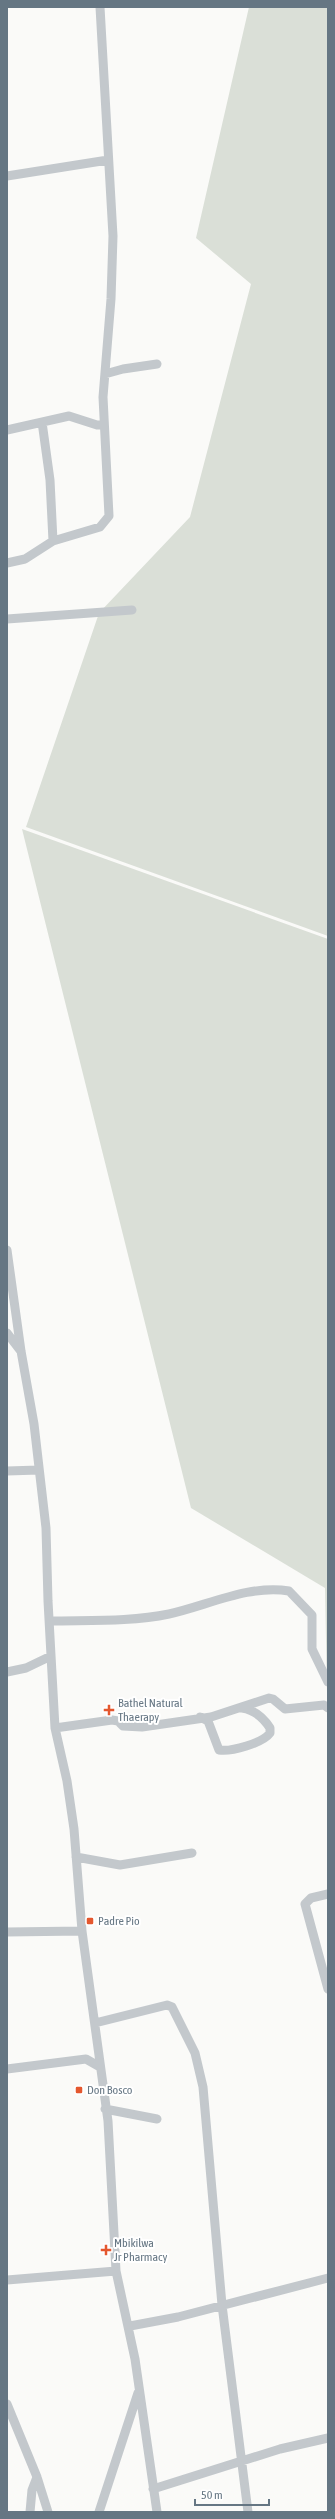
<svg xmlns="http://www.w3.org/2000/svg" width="335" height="2519" viewBox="0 0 335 2519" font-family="'Asap Condensed',sans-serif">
<rect width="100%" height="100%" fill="#fafaf8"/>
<path fill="#dadfd7" d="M 249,7 L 328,7 L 328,936 L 26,827 L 99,613 L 190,517 L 251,284 L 196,238 Z
M 22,829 L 328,939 L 328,1745 L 325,1588 L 191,1508 Z"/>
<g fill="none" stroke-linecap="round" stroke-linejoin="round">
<path stroke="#c3c8cc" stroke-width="9" d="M 7,176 L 108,160
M 105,374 L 123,369 L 157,364
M 42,422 L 50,480 L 53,541
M 7,430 L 69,416 L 97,425 L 104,425
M 7,563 L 25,559 L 53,541 L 100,527 L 109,516 L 103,397 L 111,299 L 113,236 L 100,7
M 7,619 L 132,610
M 7,1250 L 21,1351 L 34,1424 L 46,1528 L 48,1601 L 55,1728 L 67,1781 L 74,1829 L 82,1931 L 108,2121 L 116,2271 L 135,2359 L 157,2512
M 7,1333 L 20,1350
M 7,1471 L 39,1470
M 50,1621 C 89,1620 131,1622 169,1614 C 206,1606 250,1584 289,1591 L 312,1615 L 312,1649 L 328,1682
M 7,1672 L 26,1668 L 51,1656
M 200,1717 L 208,1721 L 219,1750 C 231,1752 263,1743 270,1733 L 270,1728 C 263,1717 255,1710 242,1708
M 55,1728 L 112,1720 L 118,1721 L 123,1726 L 142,1727 L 211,1717 L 269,1698 L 273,1699 L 285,1709 L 324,1705 L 328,1708
M 76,1857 L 120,1865 L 192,1853
M 328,1894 L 311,1898 L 305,1904 L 328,1989
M 7,1932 L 82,1931
M 95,2023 L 167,2005 L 172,2007 L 195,2053 L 203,2087 L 222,2305 L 248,2512
M 7,2069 L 86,2059 L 100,2067
M 105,2109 L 157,2119
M 7,2280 L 116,2271
M 130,2326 L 178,2317 L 328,2278
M 7,2404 L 37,2477 L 32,2490 L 30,2512
M 37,2477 L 48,2512
M 153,2489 L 280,2449 L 328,2438
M 99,2512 L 138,2393"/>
</g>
<g fill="#e4572e" stroke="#fff" stroke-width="1.5">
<path d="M107 1704h4v4h4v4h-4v4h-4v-4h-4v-4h4z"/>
<rect x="86" y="1917" width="8" height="8" rx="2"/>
<rect x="75" y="2086" width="8" height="8" rx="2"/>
<path d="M104 2244h4v4h4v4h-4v4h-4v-4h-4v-4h4z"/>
</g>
<g text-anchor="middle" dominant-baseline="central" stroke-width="4" stroke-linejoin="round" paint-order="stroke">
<g font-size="12" fill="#657683" stroke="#fff" text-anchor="start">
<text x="118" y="1703">Bathel Natural<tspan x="118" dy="14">Thaerapy</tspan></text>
<text x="98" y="1921">Padre Pio</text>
<text x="87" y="2090">Don Bosco</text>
<text x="114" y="2243">Mbikilwa<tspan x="114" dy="14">Jr Pharmacy</tspan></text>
</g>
</g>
<rect width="335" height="2519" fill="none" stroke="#657683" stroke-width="16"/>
<path d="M195 2499v6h74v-6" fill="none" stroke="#657683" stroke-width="2"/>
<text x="201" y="2499" font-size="12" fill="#657683" stroke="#ffffff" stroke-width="3" paint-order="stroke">50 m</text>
</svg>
